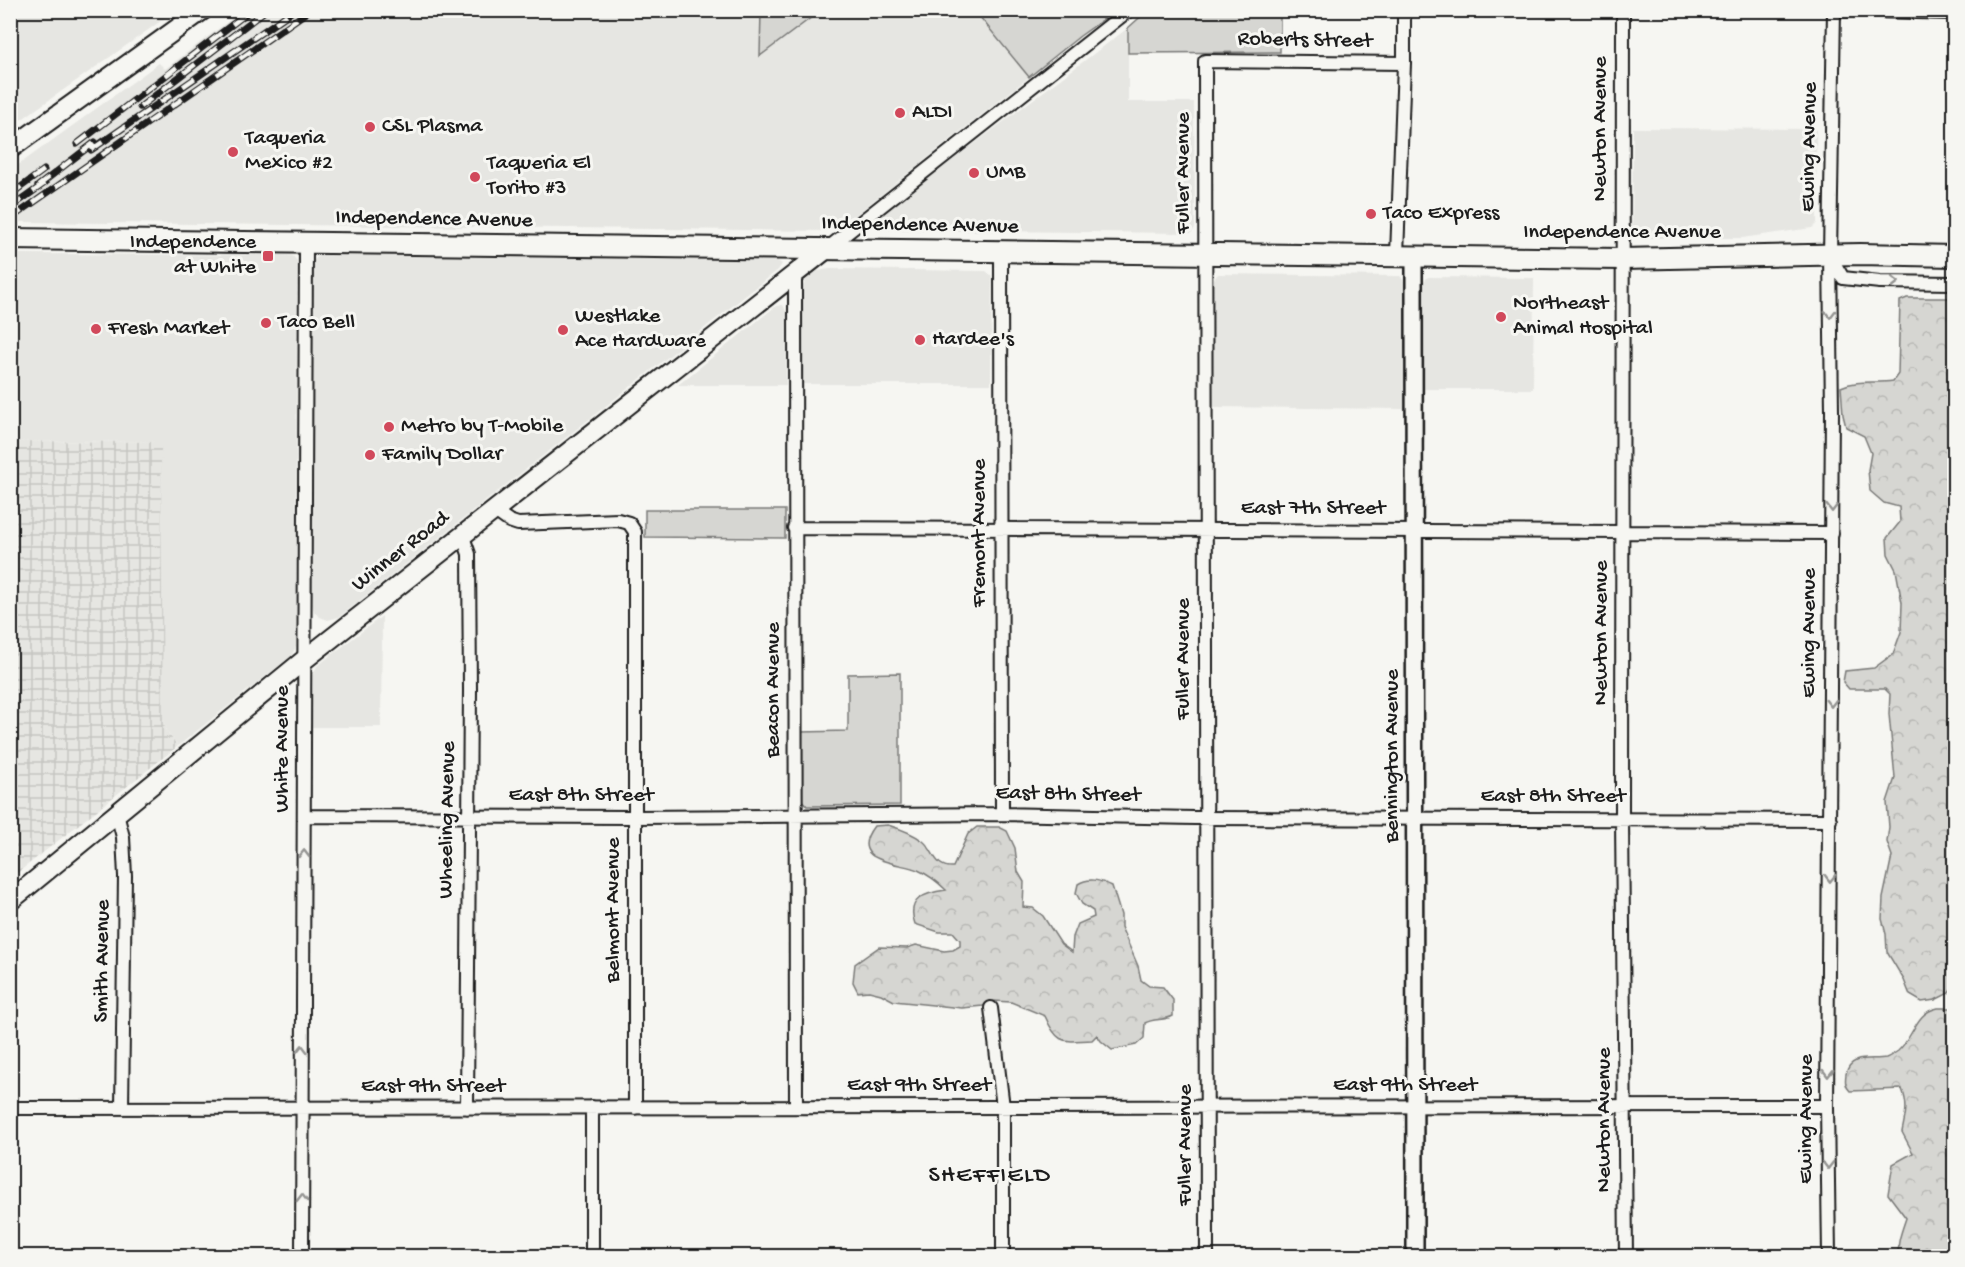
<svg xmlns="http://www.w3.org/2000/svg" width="1965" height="1267" viewBox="0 0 1965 1267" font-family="'Gochi Hand',sans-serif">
<defs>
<pattern id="industrial-grid" width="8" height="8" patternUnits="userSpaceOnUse" patternTransform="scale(1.5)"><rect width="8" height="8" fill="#e6e6e2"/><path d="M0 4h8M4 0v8" fill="none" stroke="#c5c5c1"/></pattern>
<pattern id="forest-crowns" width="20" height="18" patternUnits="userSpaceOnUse" patternTransform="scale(1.5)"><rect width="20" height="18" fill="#d6d6d2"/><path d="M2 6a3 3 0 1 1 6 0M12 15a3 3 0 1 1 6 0" fill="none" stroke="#b7b7b4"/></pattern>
</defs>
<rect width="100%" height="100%" fill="#f6f6f2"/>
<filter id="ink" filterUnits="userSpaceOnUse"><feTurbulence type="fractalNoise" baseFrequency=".0167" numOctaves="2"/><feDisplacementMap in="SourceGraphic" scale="12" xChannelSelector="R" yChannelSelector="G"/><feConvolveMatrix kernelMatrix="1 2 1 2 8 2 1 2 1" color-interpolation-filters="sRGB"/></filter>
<g filter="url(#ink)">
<path fill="#e6e6e2" d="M 11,10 L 174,10 L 175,11 L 11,127 Z
M 242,11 L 761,11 L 760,55 L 820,11 L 967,11 L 980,16 L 1029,77 L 839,228 L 827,231 L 21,222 L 11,230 L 10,171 L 159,63 L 165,69 Z
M 1128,28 L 1128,102 L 1194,102 L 1195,228 L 1191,233 L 879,230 L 875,225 L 877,217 Z
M 1633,128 L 1816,129 L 1817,223 L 1812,228 L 1742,238 L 1637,238 L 1632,233 Z
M 15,254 L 282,255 L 293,256 L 297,261 L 296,647 L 291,656 L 178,746 L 166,731 L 163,720 L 161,442 L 11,441 L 10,262 L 14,261 Z
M 320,255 L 776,260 L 782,264 L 778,270 L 339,617 L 328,620 L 320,617 L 314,612 L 311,601 L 314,260 Z
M 830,269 L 986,271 L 992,276 L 991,384 L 802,384 L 803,286 L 807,279 L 817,271 Z
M 1218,274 L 1400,276 L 1404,281 L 1405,409 L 1213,407 L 1214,279 Z
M 1428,277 L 1534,278 L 1533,389 L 1423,389 L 1423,282 Z
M 783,305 L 787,313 L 786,385 L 678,385 L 776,306 Z
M 382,616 L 381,727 L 312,727 L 313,675 L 317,666 Z"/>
<path fill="url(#industrial-grid)" d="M 11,441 L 161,442 L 163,720 L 166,731 L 178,746 L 11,878 Z"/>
<path fill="#d6d6d2" stroke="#797977" stroke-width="1.5" d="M 761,11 L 761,10 L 820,11 L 760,56 Z
M 967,11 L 1115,11 L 1080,36 L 1029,77 L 980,17 Z
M 1147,11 L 1280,11 L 1280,52 L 1128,53 L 1128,28 Z
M 645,510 L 785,510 L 785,538 L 645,537 Z
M 900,673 L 900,805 L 807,806 L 801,799 L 800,732 L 848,731 L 848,674 Z"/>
<path fill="url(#forest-crowns)" stroke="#797977" stroke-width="1.5" d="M 1907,298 L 1954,298 L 1954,986 L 1949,993 L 1935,1000 L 1922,1002 L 1910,995 L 1904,980 L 1887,952 L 1886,934 L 1882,919 L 1883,898 L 1892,856 L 1887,842 L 1889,827 L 1887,802 L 1895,778 L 1889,714 L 1890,694 L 1885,689 L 1849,689 L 1843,682 L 1845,671 L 1874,668 L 1893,654 L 1901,632 L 1902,603 L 1896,570 L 1888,554 L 1887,538 L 1900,522 L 1899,507 L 1884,503 L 1870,491 L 1868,470 L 1871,453 L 1864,436 L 1846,427 L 1843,415 L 1841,387 C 1858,379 1876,384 1893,381 L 1898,374 L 1900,301 Z
M 888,825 C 901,829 913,833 923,841 C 935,851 934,868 953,867 L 968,834 L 977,827 L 999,827 L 1007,831 L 1015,848 L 1018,872 L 1024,882 L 1023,907 L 1033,908 L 1043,916 L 1061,944 L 1072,952 L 1073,937 L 1078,924 L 1094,917 L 1093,911 L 1082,904 L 1076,893 L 1078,884 C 1089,877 1100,880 1112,886 L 1121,915 L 1121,927 L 1138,966 L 1141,980 L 1149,986 L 1163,987 L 1173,1000 L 1173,1016 C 1164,1021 1154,1018 1145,1023 L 1144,1038 L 1136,1045 L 1112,1050 L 1101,1041 L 1097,1035 L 1092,1040 C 1064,1041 1058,1046 1045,1016 L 1011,1002 L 993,1001 L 983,1006 L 962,1008 L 894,1001 L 881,994 L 869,991 L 858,992 L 853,982 L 855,964 L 879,947 L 907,948 L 916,945 L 944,951 L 953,950 L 960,946 L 960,940 L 953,932 L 939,932 L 915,924 C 906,899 924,893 946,890 C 938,882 929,875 918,870 C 899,862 846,863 874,826 Z
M 1938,1008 L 1954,1008 L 1954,1256 L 1899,1256 C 1896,1245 1902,1230 1906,1218 L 1888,1194 L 1893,1164 L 1913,1153 L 1902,1132 C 1905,1115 1909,1107 1902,1089 L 1850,1091 C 1845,1086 1845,1081 1846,1074 C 1850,1053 1872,1061 1886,1058 C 1889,1057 1895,1053 1898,1051 C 1914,1037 1915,1012 1938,1008 Z"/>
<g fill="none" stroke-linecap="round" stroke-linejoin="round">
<defs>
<path id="minor" d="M 1623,10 L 1622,818 L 1626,1256
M 1839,10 L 1954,13
M 828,248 L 1129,10
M 1001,251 L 1002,814
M 1397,255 L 1404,63 L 1404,10
M 1830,256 L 1843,278 L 1880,282 L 1954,283
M 795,273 L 796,1107
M 495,511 L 509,521 L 518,524 L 618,520 L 629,523 L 635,532 L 635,1108
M 794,528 L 1832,533
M 462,534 L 469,554 L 470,690 L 467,1108
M 117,814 L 123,837 L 125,876 L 122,1108
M 304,816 L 634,817 L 1002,814 L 1194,818 L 1830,820
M 991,1008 L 1003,1107 L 1003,1256
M 10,1108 L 1827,1106
M 302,1256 L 306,242
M 592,1256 L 592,1107
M 1207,1256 L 1205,61 L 1404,63
M 1829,1256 L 1827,1106 L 1832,411 L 1830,255 L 1834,10"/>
<path id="tertiary" d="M 1414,256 L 1415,1256"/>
<path id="secondary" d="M 10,149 L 203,10
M 10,901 L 304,660 L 828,248"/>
<path id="primary" d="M 10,239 L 1622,259 L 1860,254 L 1954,256"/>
</defs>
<use href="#minor" stroke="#1c1c1c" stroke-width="16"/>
<use href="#tertiary" stroke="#1c1c1c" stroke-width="20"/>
<use href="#secondary" stroke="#1c1c1c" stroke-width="22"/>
<use href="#primary" stroke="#1c1c1c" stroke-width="24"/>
<use href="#minor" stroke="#f6f6f2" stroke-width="12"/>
<use href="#tertiary" stroke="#f6f6f2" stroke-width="15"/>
<use href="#secondary" stroke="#f6f6f2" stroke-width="18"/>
<use href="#primary" stroke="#f6f6f2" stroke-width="20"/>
<defs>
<path id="rail" d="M 140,107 L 266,10
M 77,144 L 251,10
M 91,150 L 294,10
M 38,186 L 95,142
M 10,195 L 44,170
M 10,208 L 45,183
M 10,219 L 310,10"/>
</defs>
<use href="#rail" stroke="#1c1c1c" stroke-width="7"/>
<use href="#rail" stroke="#f6f6f2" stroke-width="4.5" stroke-dasharray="14" stroke-linecap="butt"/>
</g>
<defs><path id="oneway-chevron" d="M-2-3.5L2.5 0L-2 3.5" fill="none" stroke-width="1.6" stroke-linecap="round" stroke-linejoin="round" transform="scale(1.5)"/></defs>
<g stroke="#949492">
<use href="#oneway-chevron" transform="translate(1895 282)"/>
<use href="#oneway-chevron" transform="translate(1830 314) rotate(89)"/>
<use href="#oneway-chevron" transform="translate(1832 508) rotate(90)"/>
<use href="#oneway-chevron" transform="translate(1831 703) rotate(90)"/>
<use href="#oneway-chevron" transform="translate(304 854) rotate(-89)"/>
<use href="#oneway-chevron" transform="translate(1830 878) rotate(91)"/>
<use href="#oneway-chevron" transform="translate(302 1049) rotate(-89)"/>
<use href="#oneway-chevron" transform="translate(1828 1073) rotate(91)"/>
<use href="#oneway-chevron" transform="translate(1828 1165) rotate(90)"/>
<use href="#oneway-chevron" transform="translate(302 1198) rotate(-90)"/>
</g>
</g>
<g fill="#d1495b" stroke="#f6f6f2" stroke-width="2">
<circle cx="900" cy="113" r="6"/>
<circle cx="370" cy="127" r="6"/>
<circle cx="233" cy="152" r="6"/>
<circle cx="974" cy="173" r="6"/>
<circle cx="475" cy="177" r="6"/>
<circle cx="1371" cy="214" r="6"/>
<rect x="262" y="250" width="12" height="12" rx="3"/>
<circle cx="1501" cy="317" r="6"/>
<circle cx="266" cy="323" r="6"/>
<circle cx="96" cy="329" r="6"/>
<circle cx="563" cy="330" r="6"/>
<circle cx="920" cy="340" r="6"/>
<circle cx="389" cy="427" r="6"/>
<circle cx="370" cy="455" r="6"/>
</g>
<g text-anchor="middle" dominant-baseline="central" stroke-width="6" stroke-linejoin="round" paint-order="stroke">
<g font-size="22" fill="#1c1c1c" stroke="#f6f6f2">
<text transform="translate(1305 41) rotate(1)">Roberts Street</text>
<text transform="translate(1601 129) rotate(-90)">Newton Avenue</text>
<text transform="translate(1810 147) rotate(-89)">Ewing Avenue</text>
<text transform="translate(1184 173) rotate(-90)">Fuller Avenue</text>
<text transform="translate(434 220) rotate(1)">Independence Avenue</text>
<text transform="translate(920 226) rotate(1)">Independence Avenue</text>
<text x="1622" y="233">Independence Avenue</text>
<text x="1313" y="509">East 7th Street</text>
<text transform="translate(980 533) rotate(-90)">Fremont Avenue</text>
<text transform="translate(401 552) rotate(-38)">Winner Road</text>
<text transform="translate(1602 633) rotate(-90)">Newton Avenue</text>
<text transform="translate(1810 633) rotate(-90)">Ewing Avenue</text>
<text transform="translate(1184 659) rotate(-90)">Fuller Avenue</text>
<text transform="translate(774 690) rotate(-90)">Beacon Avenue</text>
<text transform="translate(283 749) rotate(-90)">White Avenue</text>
<text transform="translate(1393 756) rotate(-90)">Bennington Avenue</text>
<text transform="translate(1068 795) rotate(1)">East 8th Street</text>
<text x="581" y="796">East 8th Street</text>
<text x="1553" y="797">East 8th Street</text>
<text transform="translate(448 820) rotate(-89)">Wheeling Avenue</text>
<text transform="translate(614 910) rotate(-90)">Belmont Avenue</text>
<text transform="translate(103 961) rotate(-89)">Smith Avenue</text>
<text x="919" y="1086">East 9th Street</text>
<text x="1405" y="1086">East 9th Street</text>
<text x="433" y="1087">East 9th Street</text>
<text transform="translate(1807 1119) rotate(-90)">Ewing Avenue</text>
<text transform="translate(1605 1120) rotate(-90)">Newton Avenue</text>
<text transform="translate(1186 1145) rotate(-90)">Fuller Avenue</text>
</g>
<g font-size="22" fill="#1c1c1c" stroke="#f6f6f2" text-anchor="start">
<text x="912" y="113">ALDI</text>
<text x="382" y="127">CSL Plasma</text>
<text x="245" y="139">Taqueria<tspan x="245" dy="25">Mexico #2</tspan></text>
<text x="487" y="164">Taqueria El<tspan x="487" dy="25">Torito #3</tspan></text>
<text x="986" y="173">UMB</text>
<text x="1383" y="214">Taco Express</text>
<text x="256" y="243" text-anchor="end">Independence<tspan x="256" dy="25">at White</tspan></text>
<text x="1513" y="304">Northeast<tspan x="1513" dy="25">Animal Hospital</tspan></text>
<text x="575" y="317">Westlake<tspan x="575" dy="25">Ace Hardware</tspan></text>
<text x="278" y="323">Taco Bell</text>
<text x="108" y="329">Fresh Market</text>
<text x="932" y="340">Hardee's</text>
<text x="401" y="427">Metro by T-Mobile</text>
<text x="382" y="455">Family Dollar</text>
</g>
<g font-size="24" letter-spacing="1.5" fill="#1c1c1c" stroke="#f6f6f2">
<text x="990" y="1176">SHEFFIELD</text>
</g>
</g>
<rect width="1965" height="1267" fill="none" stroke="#f6f6f2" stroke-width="36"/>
<rect x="18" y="18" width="1929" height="1231" fill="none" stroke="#1c1c1c" stroke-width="2" filter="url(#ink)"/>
</svg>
